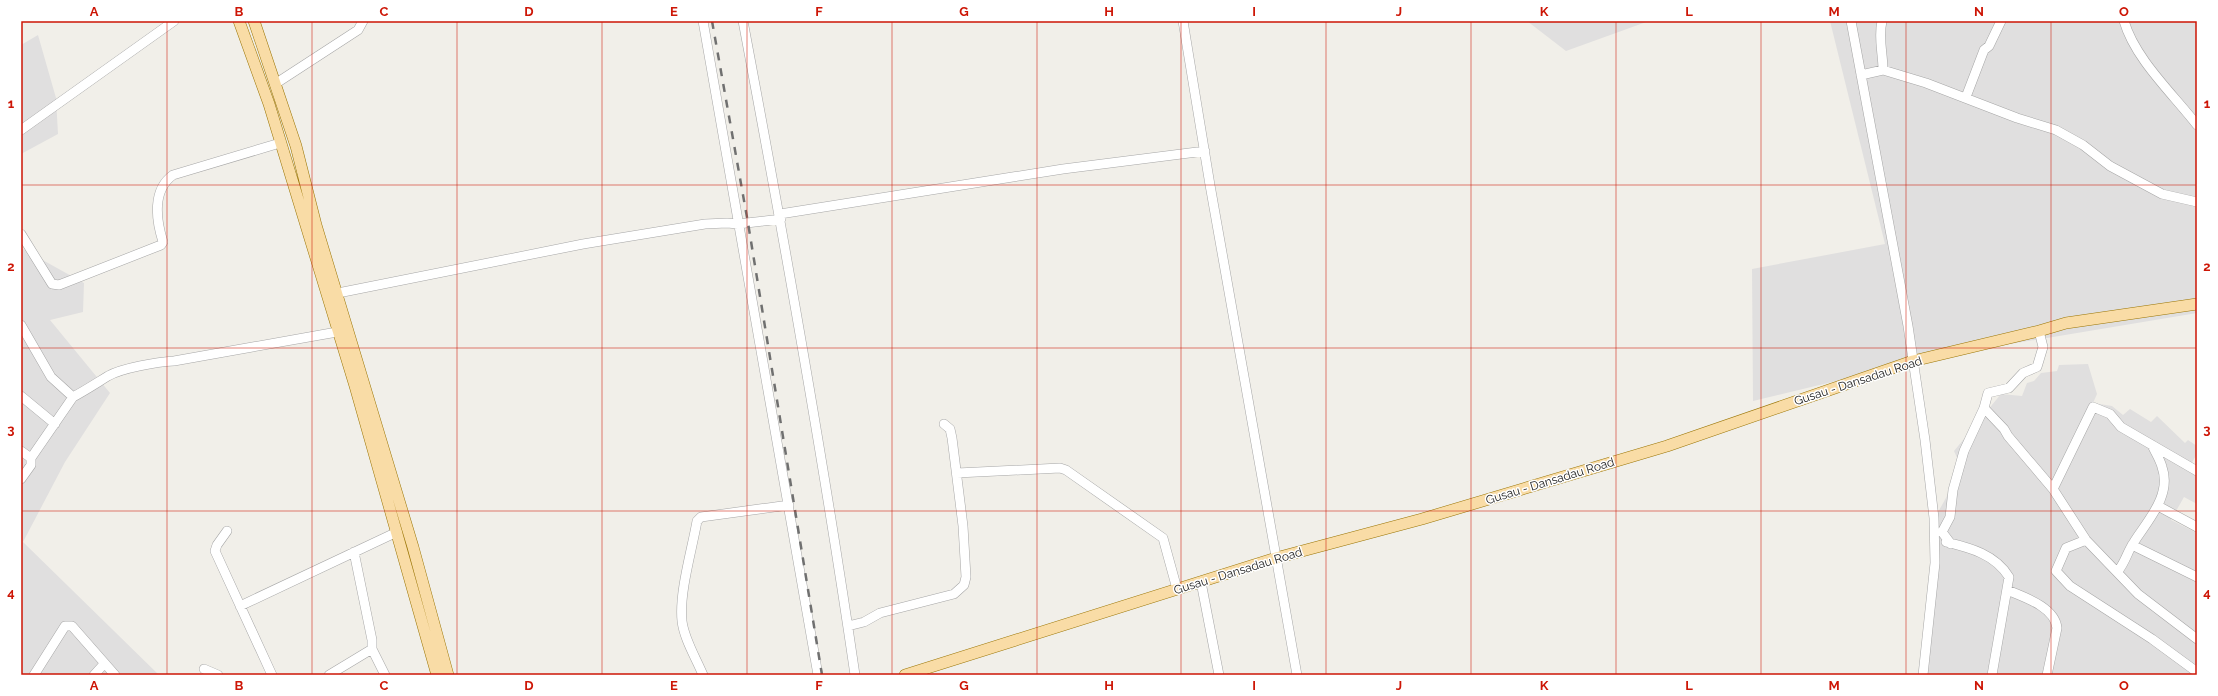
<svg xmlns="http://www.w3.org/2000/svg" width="2218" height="696" viewBox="0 0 2218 696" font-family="Raleway,sans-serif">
<rect width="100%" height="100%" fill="#f1efe9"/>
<path fill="#e0dfdf" d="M 1527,21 L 1649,21 L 1566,51 Z
M 1830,21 L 2197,21 L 2197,313 L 1944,355 L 1753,401 L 1752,269 L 1885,244 Z
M 38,35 L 56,98 L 58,134 L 21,154 L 21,45 Z
M 21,248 L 84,283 L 83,312 L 50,320 L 110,393 L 65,462 L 23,542 L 159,675 L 21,675 Z
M 2088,364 L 2097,394 L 2093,403 L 2112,406 L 2123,415 L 2130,409 L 2151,422 L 2157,416 L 2185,443 L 2188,440 L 2197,446 L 2197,454 L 2188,469 L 2197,474 L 2197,504 L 2184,497 L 2171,520 L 2197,533 L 2197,675 L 1920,675 L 1937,514 L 1962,469 L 1954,451 L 2001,394 L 2022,396 L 2027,383 L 2034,381 L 2041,373 L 2057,371 L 2059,365 Z"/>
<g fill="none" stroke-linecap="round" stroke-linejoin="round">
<defs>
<path id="minor" d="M 703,21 L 818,675
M 743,21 C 784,238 823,456 855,675
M 1183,21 L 1210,185 L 1297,675
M 1851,21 L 1908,326 L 1925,440 L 1934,518 L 1935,563 L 1923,675
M 1882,21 C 1878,38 1883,53 1883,70
M 2124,21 C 2135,59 2173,94 2197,125
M 1861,75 L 1883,70 L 1926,83 L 2017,118 L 2056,130 L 2083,145 L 2110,166 L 2162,194 L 2197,202
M 275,84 L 358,30 L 363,21
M 1966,97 L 1984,50 L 1989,46 L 2001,21
M 21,130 L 174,21
M 780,214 L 1063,169 L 1205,151
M 21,234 L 52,284 L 59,285 L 161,245 L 163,242 C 156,220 152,190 173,175 L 280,143
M 338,293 L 583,244 L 705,224 L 727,223 L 738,224 L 781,219
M 21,325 L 51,377 L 73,397 L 31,458 L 31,465 L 21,479
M 21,396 L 55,424
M 73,397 C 86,390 95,384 108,376 C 122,368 157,362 174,361 L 337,332
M 1984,408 L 2004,429 L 2008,436 L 2053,489 L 2086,540 L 2138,594 L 2197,639
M 21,451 L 31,458
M 957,473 L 1060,468 L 1066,470 L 1163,538 L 1177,589
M 2053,489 L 2093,407 L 2110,414 L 2121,427 L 2197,471
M 2158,506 L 2197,527
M 227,531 L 217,545 L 215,551 L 272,675
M 2086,540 L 2066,548 L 2056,571 L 2070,586 L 2152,639 L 2197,672
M 1946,542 C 1970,548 1995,554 2009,577 L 1992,675
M 1951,544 L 1942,532 L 1950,517 L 1953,490 L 1964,451 L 1984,408 L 1988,393 L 2009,388 L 2023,373 L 2037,367 L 2043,347 L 2039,331
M 2132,545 L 2197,577
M 2118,571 C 2126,561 2127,552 2134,542 C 2148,520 2172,495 2162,467 C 2160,459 2155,452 2152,445
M 1201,582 L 1219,675
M 2007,590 C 2024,597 2055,607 2057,628 L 2047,675
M 240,606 L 397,532
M 848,626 L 864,622 L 880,613 L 954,594 L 964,585 L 966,577 L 963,526 L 952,438 L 950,429 L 944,424
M 372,649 L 385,675
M 204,669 L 218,675
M 34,675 L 65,626 L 72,626 L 115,675
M 94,675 L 104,664
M 329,675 L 372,649 L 372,640 L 354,552
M 703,675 C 696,658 684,639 682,621 C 679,592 692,550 697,521 L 701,517 L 789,505"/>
<path id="major" d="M 239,21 L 269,104 L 355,386 L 437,675
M 254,21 L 296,146 L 316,225 L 413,547 L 448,675
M 905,675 L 1276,558 L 1422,519 L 1667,446 L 1913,361 L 2039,331 L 2066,323 L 2197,304"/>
</defs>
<use href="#minor" stroke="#a6a6a6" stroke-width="10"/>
<use href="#major" stroke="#9a7505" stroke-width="12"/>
<use href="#minor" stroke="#fff" stroke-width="9"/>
<use href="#major" stroke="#f9dca6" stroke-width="11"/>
<path stroke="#707070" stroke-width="2.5" stroke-dasharray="8 8" stroke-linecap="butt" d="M 712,21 L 748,223 L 822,675"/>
</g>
<path fill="none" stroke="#cd1606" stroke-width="1" stroke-opacity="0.55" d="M 167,21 L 167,675M 312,21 L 312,675M 457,21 L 457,675M 602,21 L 602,675M 747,21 L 747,675M 892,21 L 892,675M 1037,21 L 1037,675M 1181,21 L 1181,675M 1326,21 L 1326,675M 1471,21 L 1471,675M 1616,21 L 1616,675M 1761,21 L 1761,675M 1906,21 L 1906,675M 2051,21 L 2051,675M 21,185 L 2197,185M 21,348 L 2197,348M 21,511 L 2197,511"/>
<g text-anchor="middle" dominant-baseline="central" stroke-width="3" stroke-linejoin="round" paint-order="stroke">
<g font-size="12" fill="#222" stroke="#fff">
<text transform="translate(1858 381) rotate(-18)">Gusau - Dansadau Road</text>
<text transform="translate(1550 481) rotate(-17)">Gusau - Dansadau Road</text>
<text transform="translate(1238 571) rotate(-17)">Gusau - Dansadau Road</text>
</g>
</g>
<rect width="2218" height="696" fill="none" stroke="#ffffff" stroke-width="44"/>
<rect x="22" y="22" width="2174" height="652" fill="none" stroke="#cd1606" stroke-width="1.5"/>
<g font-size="13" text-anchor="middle" font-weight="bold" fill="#cd1606">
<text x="94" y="16">A</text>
<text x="239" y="16">B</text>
<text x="384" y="16">C</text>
<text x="529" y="16">D</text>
<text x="674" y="16">E</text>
<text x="819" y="16">F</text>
<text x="964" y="16">G</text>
<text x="1109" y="16">H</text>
<text x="1254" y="16">I</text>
<text x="1399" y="16">J</text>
<text x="1544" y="16">K</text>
<text x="1689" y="16">L</text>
<text x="1834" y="16">M</text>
<text x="1979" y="16">N</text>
<text x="2124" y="16">O</text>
<text x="11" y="108">1</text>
<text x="2207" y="108">1</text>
<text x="11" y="271">2</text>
<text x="2207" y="271">2</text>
<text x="11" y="434">3</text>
<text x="2207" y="434">3</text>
<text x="11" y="597">4</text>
<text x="2207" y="597">4</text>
<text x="94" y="690">A</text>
<text x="239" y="690">B</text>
<text x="384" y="690">C</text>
<text x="529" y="690">D</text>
<text x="674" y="690">E</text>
<text x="819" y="690">F</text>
<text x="964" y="690">G</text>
<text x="1109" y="690">H</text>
<text x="1254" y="690">I</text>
<text x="1399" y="690">J</text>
<text x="1544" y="690">K</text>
<text x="1689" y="690">L</text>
<text x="1834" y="690">M</text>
<text x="1979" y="690">N</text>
<text x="2124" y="690">O</text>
</g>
</svg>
